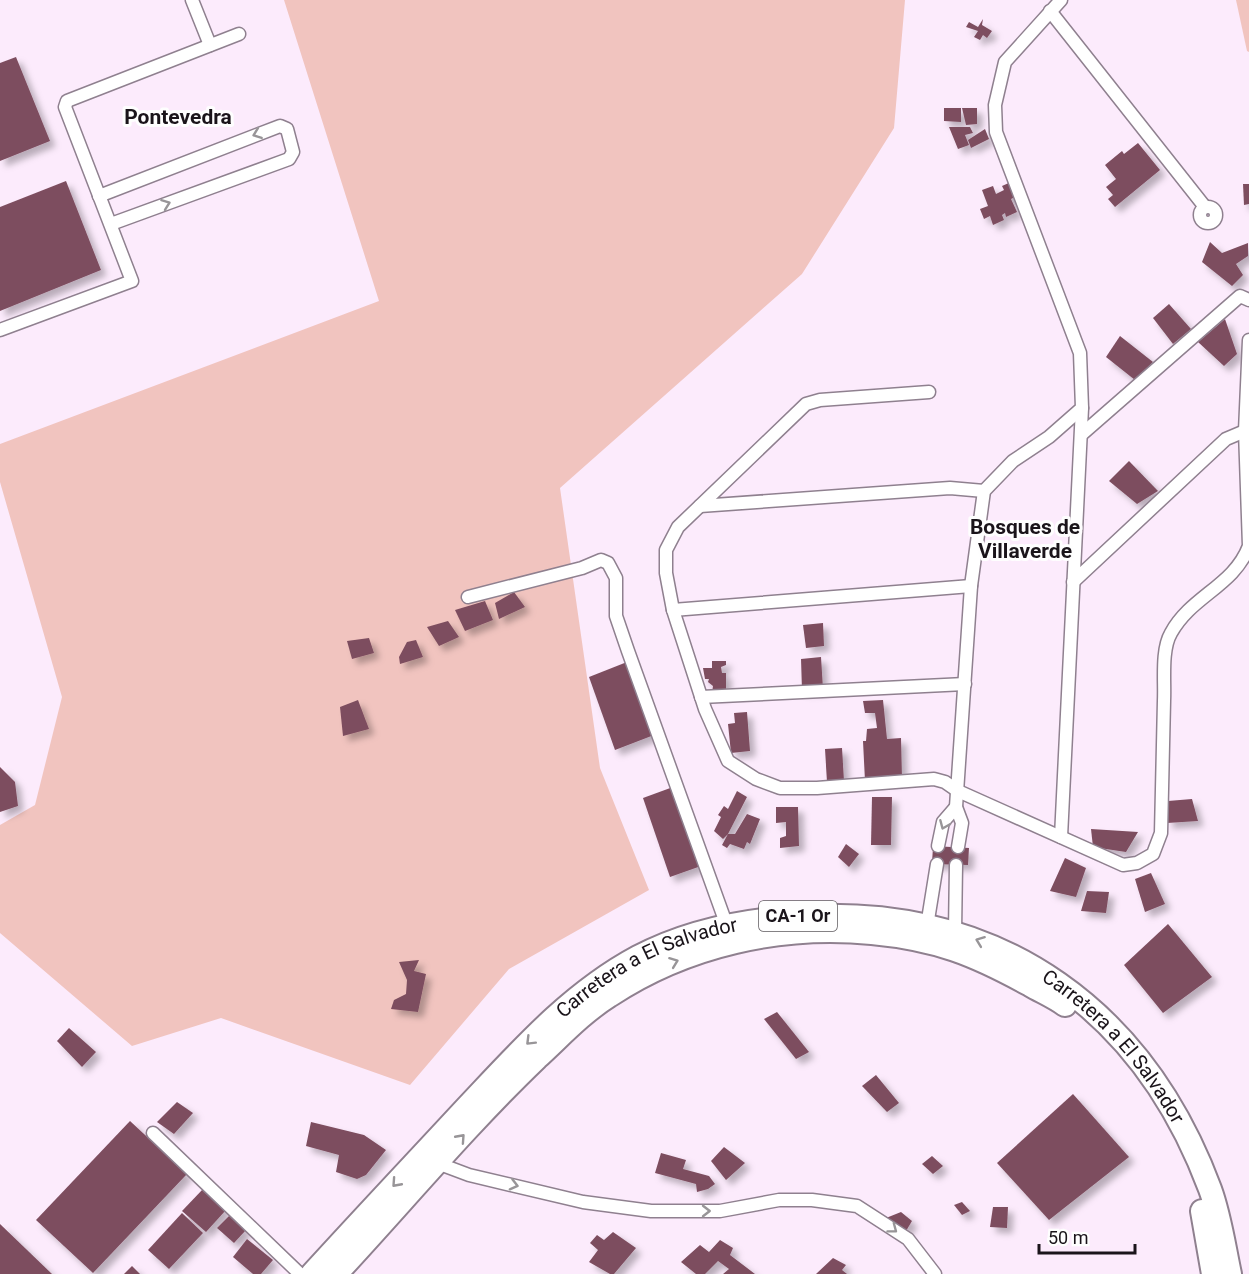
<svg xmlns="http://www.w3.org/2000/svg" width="1249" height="1274" font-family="Roboto,sans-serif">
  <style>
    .green { fill: #f1c4bf }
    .building { fill: #7d4d5f; filter: url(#shadow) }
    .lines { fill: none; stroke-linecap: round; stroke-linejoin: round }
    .street-casing { stroke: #8f808f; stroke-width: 15 }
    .highway-casing { stroke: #8f808f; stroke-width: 26 }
    .street { stroke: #fff; stroke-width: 12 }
    .highway { stroke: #fff; stroke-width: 22 }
    .oneway { stroke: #989598 }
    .labels { text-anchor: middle; stroke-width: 6; stroke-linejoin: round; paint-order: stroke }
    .shield { fill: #fefefe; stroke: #5e5a5e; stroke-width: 1.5 }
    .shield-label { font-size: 18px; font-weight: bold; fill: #1a141a }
    .street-label { font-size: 20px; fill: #1a141a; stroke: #fefefe }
    .neighbourhood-label { font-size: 21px; font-weight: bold; fill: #1a141a; stroke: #fefefe }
  </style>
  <defs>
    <filter id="shadow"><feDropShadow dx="5.5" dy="5.5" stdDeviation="3" flood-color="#0004"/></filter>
  </defs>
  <rect width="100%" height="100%" fill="#fcebfc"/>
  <g class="green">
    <polygon points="284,0 905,0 894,128 802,274 560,488 600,768 649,890 509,969 410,1085 221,1018 132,1046 0,933 0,825 35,805 62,697 0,482 0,444 379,301"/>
    <polygon points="1236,0 1249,0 1249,52 1247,51"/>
  </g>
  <g class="building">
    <polygon points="983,19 982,25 992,31 987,38 983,35 980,40 974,37 978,31 966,27 969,22 978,27"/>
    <polygon points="16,57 50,141 0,161 0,63"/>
    <polygon points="944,108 961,108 961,122 944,121"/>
    <polygon points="962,108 977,108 977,124 966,125"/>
    <polygon points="949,127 970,127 973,133 965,135 969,145 958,149"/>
    <polygon points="985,129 989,139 971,148 968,140"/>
    <polygon points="1138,143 1160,170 1115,207 1108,199 1113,195 1106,187 1116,179 1105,165 1122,151 1124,154"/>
    <polygon points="66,181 101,270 0,311 0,207"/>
    <polygon points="1011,182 1017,196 1011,199 1017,212 1006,217 1005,213 1002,215 1004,220 993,225 990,216 984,219 980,209 988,206 982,190 993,186 996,194 1004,190 1002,186"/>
    <polygon points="1243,184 1249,184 1249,204 1244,205"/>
    <polygon points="1210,242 1222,253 1248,243 1248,256 1236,264 1243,275 1232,286 1202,262"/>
    <polygon points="1169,304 1191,329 1173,344 1153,318"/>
    <polygon points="1225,319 1237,354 1224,366 1198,342"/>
    <polygon points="1120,336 1153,362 1135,380 1106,357"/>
    <polygon points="1129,461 1158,491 1137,504 1109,481"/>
    <polygon points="514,592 525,607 499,619 495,603"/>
    <polygon points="485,601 493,620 465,631 455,610"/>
    <polygon points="448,621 459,637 439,646 427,627"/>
    <polygon points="823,623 824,646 806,648 803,625"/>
    <polygon points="369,638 374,653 352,659 347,641"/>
    <polygon points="416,640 423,657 400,664 399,657 407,642"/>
    <polygon points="821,657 823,689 802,690 801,659"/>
    <polygon points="712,661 726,661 726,665 721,667 722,673 726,673 726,693 712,693 713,686 708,682 709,679 705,679 703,668 712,668"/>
    <polygon points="627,662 654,735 615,750 589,677"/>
    <polygon points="358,700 369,729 343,736 340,707"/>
    <polygon points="883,700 887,739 901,738 902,778 865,781 863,741 866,741 867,729 877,728 875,713 865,713 863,701"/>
    <polygon points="747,712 750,751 731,753 728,724 735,723 734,713"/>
    <polygon points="842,748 844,781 827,782 825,749"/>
    <polygon points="0,767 15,782 18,806 0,812"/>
    <polygon points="673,787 701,866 670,877 643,798"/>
    <polygon points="737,791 747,797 728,834 735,834 747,814 760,819 750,844 747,842 744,849 730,844 727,848 722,845 728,834 723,839 714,831 721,817 718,815 724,806 728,809"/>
    <polygon points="872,797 892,797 891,845 871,845"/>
    <polygon points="1192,799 1198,821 1167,823 1168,801"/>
    <polygon points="776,807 798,807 799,846 780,848 780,838 786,836 786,822 776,823"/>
    <polygon points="1091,829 1138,832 1126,852 1093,847"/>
    <polygon points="846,844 859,854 849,867 838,857"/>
    <polygon points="933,846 969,848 968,865 932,864"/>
    <polygon points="1065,858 1086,868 1076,897 1050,891"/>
    <polygon points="1151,873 1165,904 1145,912 1135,879"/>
    <polygon points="1087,891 1109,892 1106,913 1081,911"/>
    <polygon points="1168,924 1212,977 1163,1013 1124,965"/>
    <polygon points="419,960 414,971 426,974 418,1012 391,1009 394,1000 406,994 407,980 399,962"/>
    <polygon points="777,1012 809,1052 796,1059 764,1019"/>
    <polygon points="69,1028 96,1052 82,1067 57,1041"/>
    <polygon points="876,1075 899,1103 887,1112 862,1086"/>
    <polygon points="1073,1094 1129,1157 1049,1220 997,1163"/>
    <polygon points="177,1102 193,1113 174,1134 157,1122"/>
    <polygon points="130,1121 187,1174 93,1273 36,1220"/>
    <polygon points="311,1122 364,1135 386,1150 366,1175 357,1179 336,1172 339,1155 306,1146"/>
    <polygon points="724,1147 745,1163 726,1180 711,1161"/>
    <polygon points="661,1153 686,1160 683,1169 709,1176 715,1184 708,1189 697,1192 696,1184 655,1173"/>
    <polygon points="932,1156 943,1166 933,1174 922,1164"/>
    <polygon points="203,1189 226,1210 206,1232 182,1211"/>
    <polygon points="962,1202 970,1211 962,1215 954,1205"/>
    <polygon points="993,1207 1008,1207 1007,1228 990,1227"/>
    <polygon points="901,1212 912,1221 906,1231 886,1218"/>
    <polygon points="182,1213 203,1233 169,1269 148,1250"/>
    <polygon points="230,1215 246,1230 234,1243 217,1228"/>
    <polygon points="0,1224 52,1274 0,1274"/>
    <polygon points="613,1232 636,1248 614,1274 610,1274 589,1262 598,1250 590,1243 597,1235 604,1240"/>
    <polygon points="247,1239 273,1260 261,1274 253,1274 233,1257"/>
    <polygon points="720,1240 733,1248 730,1255 755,1274 723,1274 729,1269 718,1261 705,1274 696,1274 681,1262 700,1245 709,1252"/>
    <polygon points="833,1258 846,1265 842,1270 847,1274 816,1274"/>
    <polygon points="132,1266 140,1274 124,1274"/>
  </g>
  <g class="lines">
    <defs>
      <g id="street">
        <polyline points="192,0 210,45"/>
        <polyline points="1050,11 1205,207"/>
        <polyline points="99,196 280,126 287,129 293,152 289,159 111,224"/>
        <circle cx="1208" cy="215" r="8"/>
        <polyline points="0,330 132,281 65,107 67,101 239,34"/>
        <path d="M929 392 820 400 806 404 678 527 666 550V573L673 610 705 709 728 761 756 779 780 788H817L934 779 945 782 958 791 1123 865 1137 863 1153 854 1161 833C1162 789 1163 745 1164 701 1165 681 1161 650 1171 633 1191 596 1234 586 1249 546L1245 431 1249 340"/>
        <polyline points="1082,434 1240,296 1249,300"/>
        <polyline points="700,506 950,488 984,491"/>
        <polyline points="1073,582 1226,439 1245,431"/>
        <polyline points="468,597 582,568 601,560 608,563 616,578 616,616 628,651 727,926"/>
        <polyline points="673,610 971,586"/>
        <polyline points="701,697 965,684"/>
        <polyline points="1061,837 1082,408"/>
        <polyline points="938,846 943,822 956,807"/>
        <polyline points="958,847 962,823 956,807 971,586 984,491 1013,461 1049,437 1082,408 1080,353 996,132 995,105 1005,62 1061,0"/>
        <polyline points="927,926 937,864"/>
        <polyline points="955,932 956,865"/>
        <polyline points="153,1133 300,1274"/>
        <polyline points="437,1163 469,1175 583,1202 651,1211 720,1211 779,1200 812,1200 857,1206 908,1239 935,1274"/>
      </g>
      <g id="highway">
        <polyline points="1202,1211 1213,1274"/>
        <path id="s1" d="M312 1274C363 1218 414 1164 465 1109 518 1053 569 994 638 957 691 929 754 918 813 916 1004 909 1144 1012 1210 1189 1220 1216 1224 1246 1230 1274"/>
        <path d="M336 1274C403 1202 466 1126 537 1058 560 1037 582 1013 609 996 686 945 781 924 872 933 936 939 974 954 1030 985 1042 992 1054 997 1065 1005"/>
      </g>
    </defs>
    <use href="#street" class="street-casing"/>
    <use href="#highway" class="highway-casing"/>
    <use href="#street" class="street"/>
    <use href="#highway" class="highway"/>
  </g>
  <defs><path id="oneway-chevron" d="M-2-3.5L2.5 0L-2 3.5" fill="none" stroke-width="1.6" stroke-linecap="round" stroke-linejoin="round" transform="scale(1.5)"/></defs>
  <g class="oneway">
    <use href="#oneway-chevron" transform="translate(257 134) rotate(159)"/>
    <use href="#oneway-chevron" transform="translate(166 204) rotate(-20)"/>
    <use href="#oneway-chevron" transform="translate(944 825) rotate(113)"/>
    <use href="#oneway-chevron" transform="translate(980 941) rotate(-159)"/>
    <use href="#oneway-chevron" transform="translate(674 962) rotate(-21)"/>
    <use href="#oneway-chevron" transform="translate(530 1041) rotate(135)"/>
    <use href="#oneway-chevron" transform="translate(461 1138) rotate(-48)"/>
    <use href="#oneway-chevron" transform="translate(396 1183) rotate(132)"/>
    <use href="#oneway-chevron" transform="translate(514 1185) rotate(14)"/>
    <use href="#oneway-chevron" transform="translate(706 1211)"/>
    <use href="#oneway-chevron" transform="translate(893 1229) rotate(37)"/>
  </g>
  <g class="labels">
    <rect class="shield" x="759" y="901" width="78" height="30" rx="4.5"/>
    <g class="shield-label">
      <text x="798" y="922">CA-1 Or</text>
    </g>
    <g class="street-label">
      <text dy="7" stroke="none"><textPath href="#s1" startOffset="460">Carretera a El Salvador</textPath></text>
      <text dy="7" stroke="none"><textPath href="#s1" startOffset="981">Carretera a El Salvador</textPath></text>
    </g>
    <g class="neighbourhood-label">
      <text x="178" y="124">Pontevedra</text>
      <text x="1025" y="534">Bosques de<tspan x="1025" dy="24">Villaverde</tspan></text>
    </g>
  </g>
  <path d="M1039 1244v9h96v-9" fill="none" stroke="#1a141a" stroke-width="3"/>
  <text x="1048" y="1244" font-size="18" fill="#1a141a" stroke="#fefefe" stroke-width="4.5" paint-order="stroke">50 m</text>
</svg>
